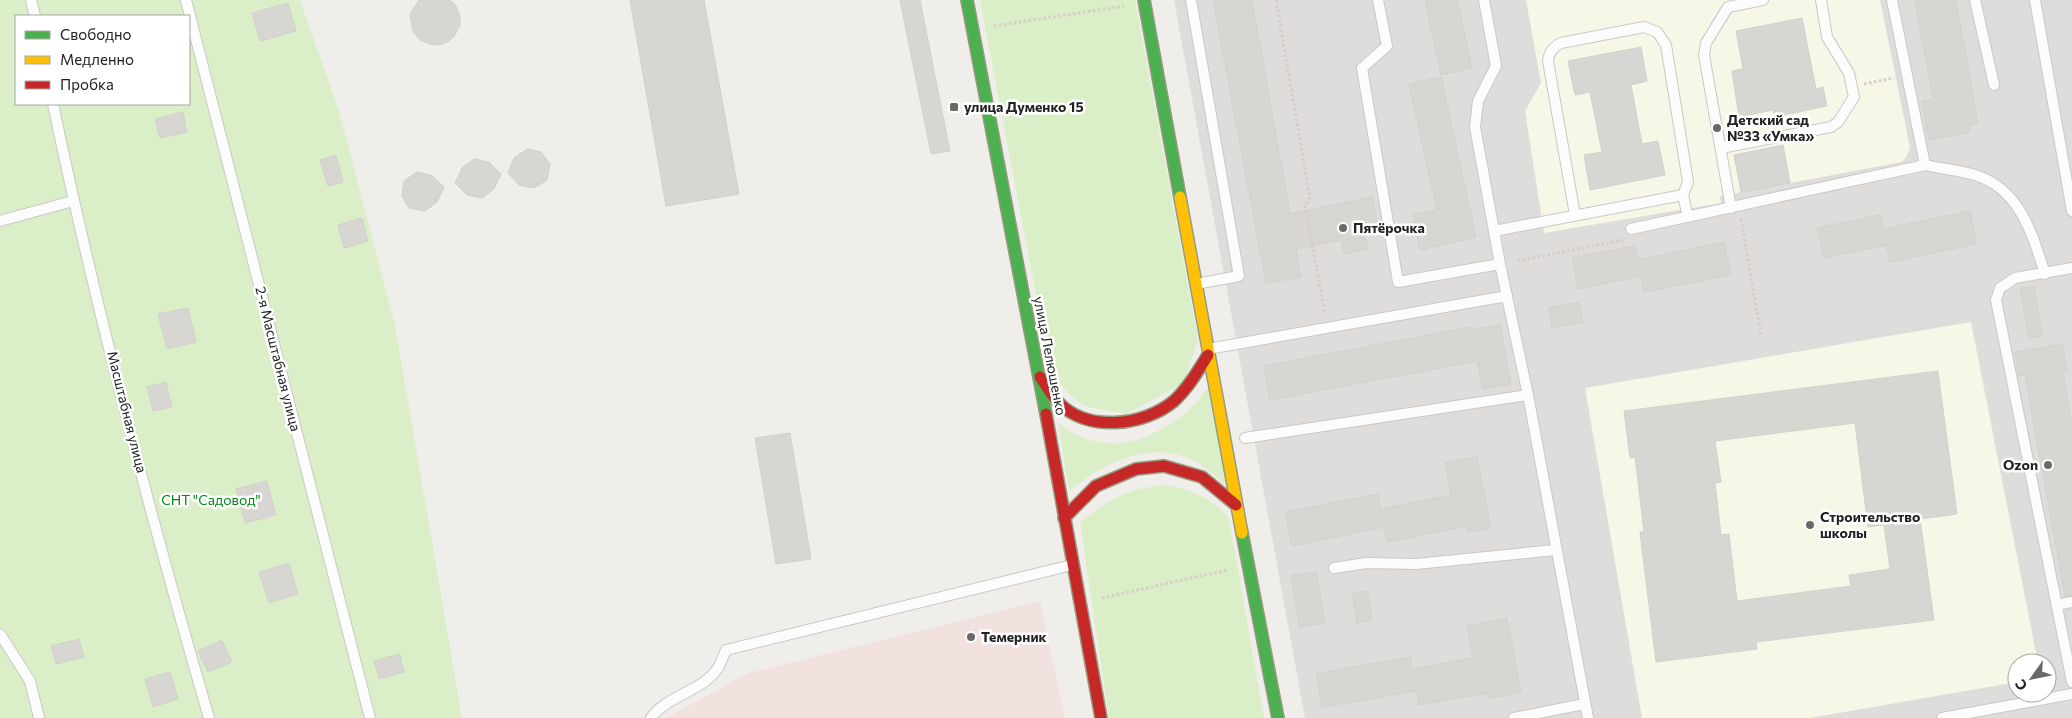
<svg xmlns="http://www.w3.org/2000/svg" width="2072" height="718" font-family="Commissioner,sans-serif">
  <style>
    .residential { fill: #dfdddb; fill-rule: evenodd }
    .commercial { fill: #f2e2df }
    .education { fill: #f7f7e7 }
    .grass { fill: #daefc7; fill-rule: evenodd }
    .building { fill: #d8d6d3; stroke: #d3d0cb; fill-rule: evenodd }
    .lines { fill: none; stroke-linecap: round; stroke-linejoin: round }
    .lane-casing { stroke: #c9c8c6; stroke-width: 12 }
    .fast-casing { stroke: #979b80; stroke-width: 14 }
    .slow-casing { stroke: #979b80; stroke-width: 14 }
    .jam-casing { stroke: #979b80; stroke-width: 14 }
    .path { stroke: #d9cbc8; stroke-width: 3; stroke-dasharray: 2.5 2.5; stroke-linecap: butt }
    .lane { stroke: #fdfcfc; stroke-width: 10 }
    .fast { stroke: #4caf50; stroke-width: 11 }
    .slow { stroke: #ffc107; stroke-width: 11 }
    .jam { stroke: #c62828; stroke-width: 11 }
    .poi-dot { fill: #6a6968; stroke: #fff; stroke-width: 2 }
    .labels { text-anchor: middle; stroke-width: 5; stroke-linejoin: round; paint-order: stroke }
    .poi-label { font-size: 14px; font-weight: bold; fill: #222; stroke: #fff; text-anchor: start }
    .street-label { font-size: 14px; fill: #222; stroke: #fff }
    .park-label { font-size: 14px; fill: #038717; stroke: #fff }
  </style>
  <rect width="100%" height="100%" fill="#f0eeea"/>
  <path class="residential" d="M1174 0H2072V718H1305ZM2017 663H2047V693H2017Z"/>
  <polygon class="commercial" points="1040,601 1065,718 666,718 748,673"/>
  <g class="education">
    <polygon points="1526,0 1880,0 1910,147 1907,156 1902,162 1790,183 1783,145 1734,155 1741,192 1720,196 1721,203 1544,233 1525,111 1541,83"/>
    <polygon points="1971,322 2038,663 2017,663 2017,682 1810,718 1642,718 1585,388"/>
  </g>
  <g class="grass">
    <path d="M0 0H300L339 111 395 325 462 718H0ZM16 16H189V104H16Z"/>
    <polygon points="980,0 1135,0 1198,340 1183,384 1126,414 1084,406 1068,393 1057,380 1048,358"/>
    <path d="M1211 384 1227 486C1215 476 1204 465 1190 459 1148 440 1101 465 1069 491L1058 423C1093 449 1126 450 1163 428 1172 423 1184 416 1191 408 1199 401 1204 392 1211 384Z"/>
    <path d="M1166 485C1191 490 1213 498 1229 519L1264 718H1109L1080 523C1109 499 1128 488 1166 485Z"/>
  </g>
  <g class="building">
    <polygon points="419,0 450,0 456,6 460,16 460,25 455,35 449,41 439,45 430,44 420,40 413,32 410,14"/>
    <polygon points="630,0 704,0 739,194 666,206"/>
    <polygon points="900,0 920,0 950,151 931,154"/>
    <polygon points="1213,0 1252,0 1290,214 1372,197 1379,232 1365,235 1368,249 1344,254 1341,240 1296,249 1301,277 1266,283"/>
    <polygon points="1425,0 1457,0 1472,68 1441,75"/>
    <polygon points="1915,0 1956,0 1978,124 1968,125 1970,132 1929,140 1922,101 1933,99"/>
    <polygon points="288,3 296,31 260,41 252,13"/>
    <polygon points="1802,18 1816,89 1823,87 1827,106 1775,117 1773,110 1739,117 1732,71 1743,69 1736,31"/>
    <polygon points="1641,47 1647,81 1631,85 1642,144 1658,141 1665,175 1590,190 1584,155 1602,152 1590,92 1575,95 1568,61"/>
    <polygon points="1441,77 1476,237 1420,250 1413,215 1437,210 1409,84"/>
    <polygon points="183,112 187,132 160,138 155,119"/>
    <polygon points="1783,145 1790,183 1741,192 1734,155"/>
    <polygon points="527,149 541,152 550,164 547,180 534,188 519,185 508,173 514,158"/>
    <polygon points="336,155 343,182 328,186 320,160"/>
    <polygon points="474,159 489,162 501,174 494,189 482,198 467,195 455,183 462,168"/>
    <polygon points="417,172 431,175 444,187 437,202 425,211 409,208 402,196 404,181"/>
    <polygon points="1970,211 1976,244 1890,262 1886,245 1824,258 1817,228 1880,215 1883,229"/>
    <polygon points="362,218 368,241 344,248 338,225"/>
    <polygon points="1724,242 1731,275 1644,292 1641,276 1578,289 1572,258 1634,246 1638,260"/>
    <polygon points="2034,286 2042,336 2029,338 2020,288"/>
    <polygon points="1579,303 1583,322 1552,328 1549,307"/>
    <polygon points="188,308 196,342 167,349 158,314"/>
    <polygon points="1500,325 1511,384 1483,389 1477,361 1270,400 1264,366 1471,327 1472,330"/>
    <polygon points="2062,344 2067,371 2063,372 2072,424 2072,595 2065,596 2025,375 2019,376 2015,352"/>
    <path d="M1938 371 1957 514 1920 519 1934 620 1756 642 1757 649 1656 662 1640 532H1644L1635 457 1630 458 1624 411ZM1855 423 1868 527 1884 525 1890 569 1849 575 1851 586 1737 601 1729 534 1721 535 1715 483 1721 482 1715 441Z"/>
    <polygon points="166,382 172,407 153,411 147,387"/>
    <polygon points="790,433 811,559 776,564 755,438"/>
    <polygon points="1477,457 1491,528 1468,532 1466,526 1388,542 1384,527 1292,546 1285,512 1378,494 1381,509 1451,495 1445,463"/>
    <polygon points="267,481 276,515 245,523 236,489"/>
    <polygon points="289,563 298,594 269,603 259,572"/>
    <polygon points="1316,572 1325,623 1300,627 1291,576"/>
    <polygon points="1367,591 1372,620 1357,623 1352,593"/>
    <polygon points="1507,618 1521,692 1488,699 1487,693 1419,705 1416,691 1322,707 1316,674 1410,657 1412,669 1473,658 1467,626"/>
    <polygon points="79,639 84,657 56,664 51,646"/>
    <polygon points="222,640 232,662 208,672 198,651"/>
    <polygon points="400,654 404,672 379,679 374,661"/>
    <polygon points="170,672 178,699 153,707 145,679"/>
  </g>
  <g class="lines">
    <defs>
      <g id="lane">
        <polyline points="31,0 35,16"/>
        <polyline points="186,0 370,718"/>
        <polyline points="1191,0 1239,276 1196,284"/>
        <polyline points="1378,0 1387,46 1362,68 1398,282 1500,264"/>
        <polyline points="1484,0 1496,66 1478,101 1475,127 1500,264 1528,395 1588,718"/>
        <path d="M1892 0 1925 165C1942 169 1959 170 1975 175 2020 189 2032 233 2045 274"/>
        <polyline points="1975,0 1994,85"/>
        <polyline points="2035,0 2072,211"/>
        <path d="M53 104C96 310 150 515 209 718"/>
        <polyline points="1721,148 1831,127 1838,122 1854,97 1849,73 1827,37 1821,0"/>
        <polyline points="1731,208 1704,55 1706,43 1728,7 1763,0"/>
        <path d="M1575 215 1548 61C1549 52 1553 47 1561 43L1644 27 1657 32 1666 45 1688 182 1683 195"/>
        <polyline points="0,221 73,201"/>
        <polyline points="1631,229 1925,165"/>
        <polyline points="1494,231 1683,195 1688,217"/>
        <polyline points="2072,268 2015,278 2000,288 1996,300 2072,682"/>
        <polyline points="1208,349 1507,296"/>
        <polyline points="1245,438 1528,395"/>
        <polyline points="1334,568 1366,563 1416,564 1555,550"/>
        <polyline points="2057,605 2072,602"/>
        <polyline points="0,634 30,681 39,718"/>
        <path d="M651 718C667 695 702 692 718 668 721 663 723 656 726 650L1072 565"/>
        <polyline points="1514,718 1584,704"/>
        <polyline points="1942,718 2072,694"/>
      </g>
      <g id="fast">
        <polyline points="967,0 1046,414"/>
        <polyline points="1144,0 1180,197"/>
        <polyline points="1242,533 1278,718"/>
      </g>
      <polyline id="slow" points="1180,197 1242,533"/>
      <g id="jam">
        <path d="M1040 377C1046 385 1051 395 1058 402 1087 433 1144 426 1174 401 1188 388 1198 371 1208 355"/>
        <polyline points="1046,414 1101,718"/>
        <polyline points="1064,518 1096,486 1136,469 1164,466 1202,477 1236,505"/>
      </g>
    </defs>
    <use href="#lane" class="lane-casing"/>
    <use href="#fast" class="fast-casing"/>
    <use href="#slow" class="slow-casing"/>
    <use href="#jam" class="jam-casing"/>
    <g class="path">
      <polyline points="1276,0 1310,198 1305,206 1325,314"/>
      <polyline points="994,26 1124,6"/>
      <polyline points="1864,84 1894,78"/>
      <polyline points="1741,219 1761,334"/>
      <polyline points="1518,261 1623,240"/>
      <polyline points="1102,598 1227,570"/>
    </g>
    <use href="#lane" class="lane"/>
    <use href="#fast" class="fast"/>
    <use href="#slow" class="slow"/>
    <use href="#jam" class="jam"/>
  </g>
  <g class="poi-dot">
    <rect x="949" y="102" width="10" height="10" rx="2.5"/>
    <circle cx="1717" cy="128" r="5"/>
    <circle cx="1343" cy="228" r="5"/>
    <circle cx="2048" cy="465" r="5"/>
    <circle cx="1810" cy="525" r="5"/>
    <circle cx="971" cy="637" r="5"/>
  </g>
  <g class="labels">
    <g class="poi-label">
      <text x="964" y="112">улица Думенко 15</text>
      <text x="1727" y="125">Детский сад<tspan x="1727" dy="16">№33 «Умка»</tspan></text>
      <text x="1353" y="233">Пятёрочка</text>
      <text x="2038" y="470" text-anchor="end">Ozon</text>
      <text x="1820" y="522">Строительство<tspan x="1820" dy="16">школы</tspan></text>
      <text x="981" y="642">Темерник</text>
    </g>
    <g class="street-label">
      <text transform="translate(1050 356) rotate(79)" y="5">улица Лелюшенко</text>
      <text transform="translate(278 359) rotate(76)" y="5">2-я Масштабная улица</text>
      <text transform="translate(127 412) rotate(76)" y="5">Масштабная улица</text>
    </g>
    <g class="park-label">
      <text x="211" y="505">СНТ "Садовод"</text>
    </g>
  </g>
  <rect x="15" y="15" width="175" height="90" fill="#ffffff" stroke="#a7a7a7"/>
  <rect x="25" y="31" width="25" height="8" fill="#4caf50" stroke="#a7a7a7"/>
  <text x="60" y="40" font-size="15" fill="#222222">Свободно</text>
  <rect x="25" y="56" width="25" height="8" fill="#ffc107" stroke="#a7a7a7"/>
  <text x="60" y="65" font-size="15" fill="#222222">Медленно</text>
  <rect x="25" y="81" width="25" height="8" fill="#c62828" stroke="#a7a7a7"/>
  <text x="60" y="90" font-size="15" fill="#222222">Пробка</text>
  <g transform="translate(2032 678) rotate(237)"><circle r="24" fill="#ffffff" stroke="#a7a7a7"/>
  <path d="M0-4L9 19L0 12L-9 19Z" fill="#6a6968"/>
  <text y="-8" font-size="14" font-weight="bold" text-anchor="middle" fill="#222222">С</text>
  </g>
</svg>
